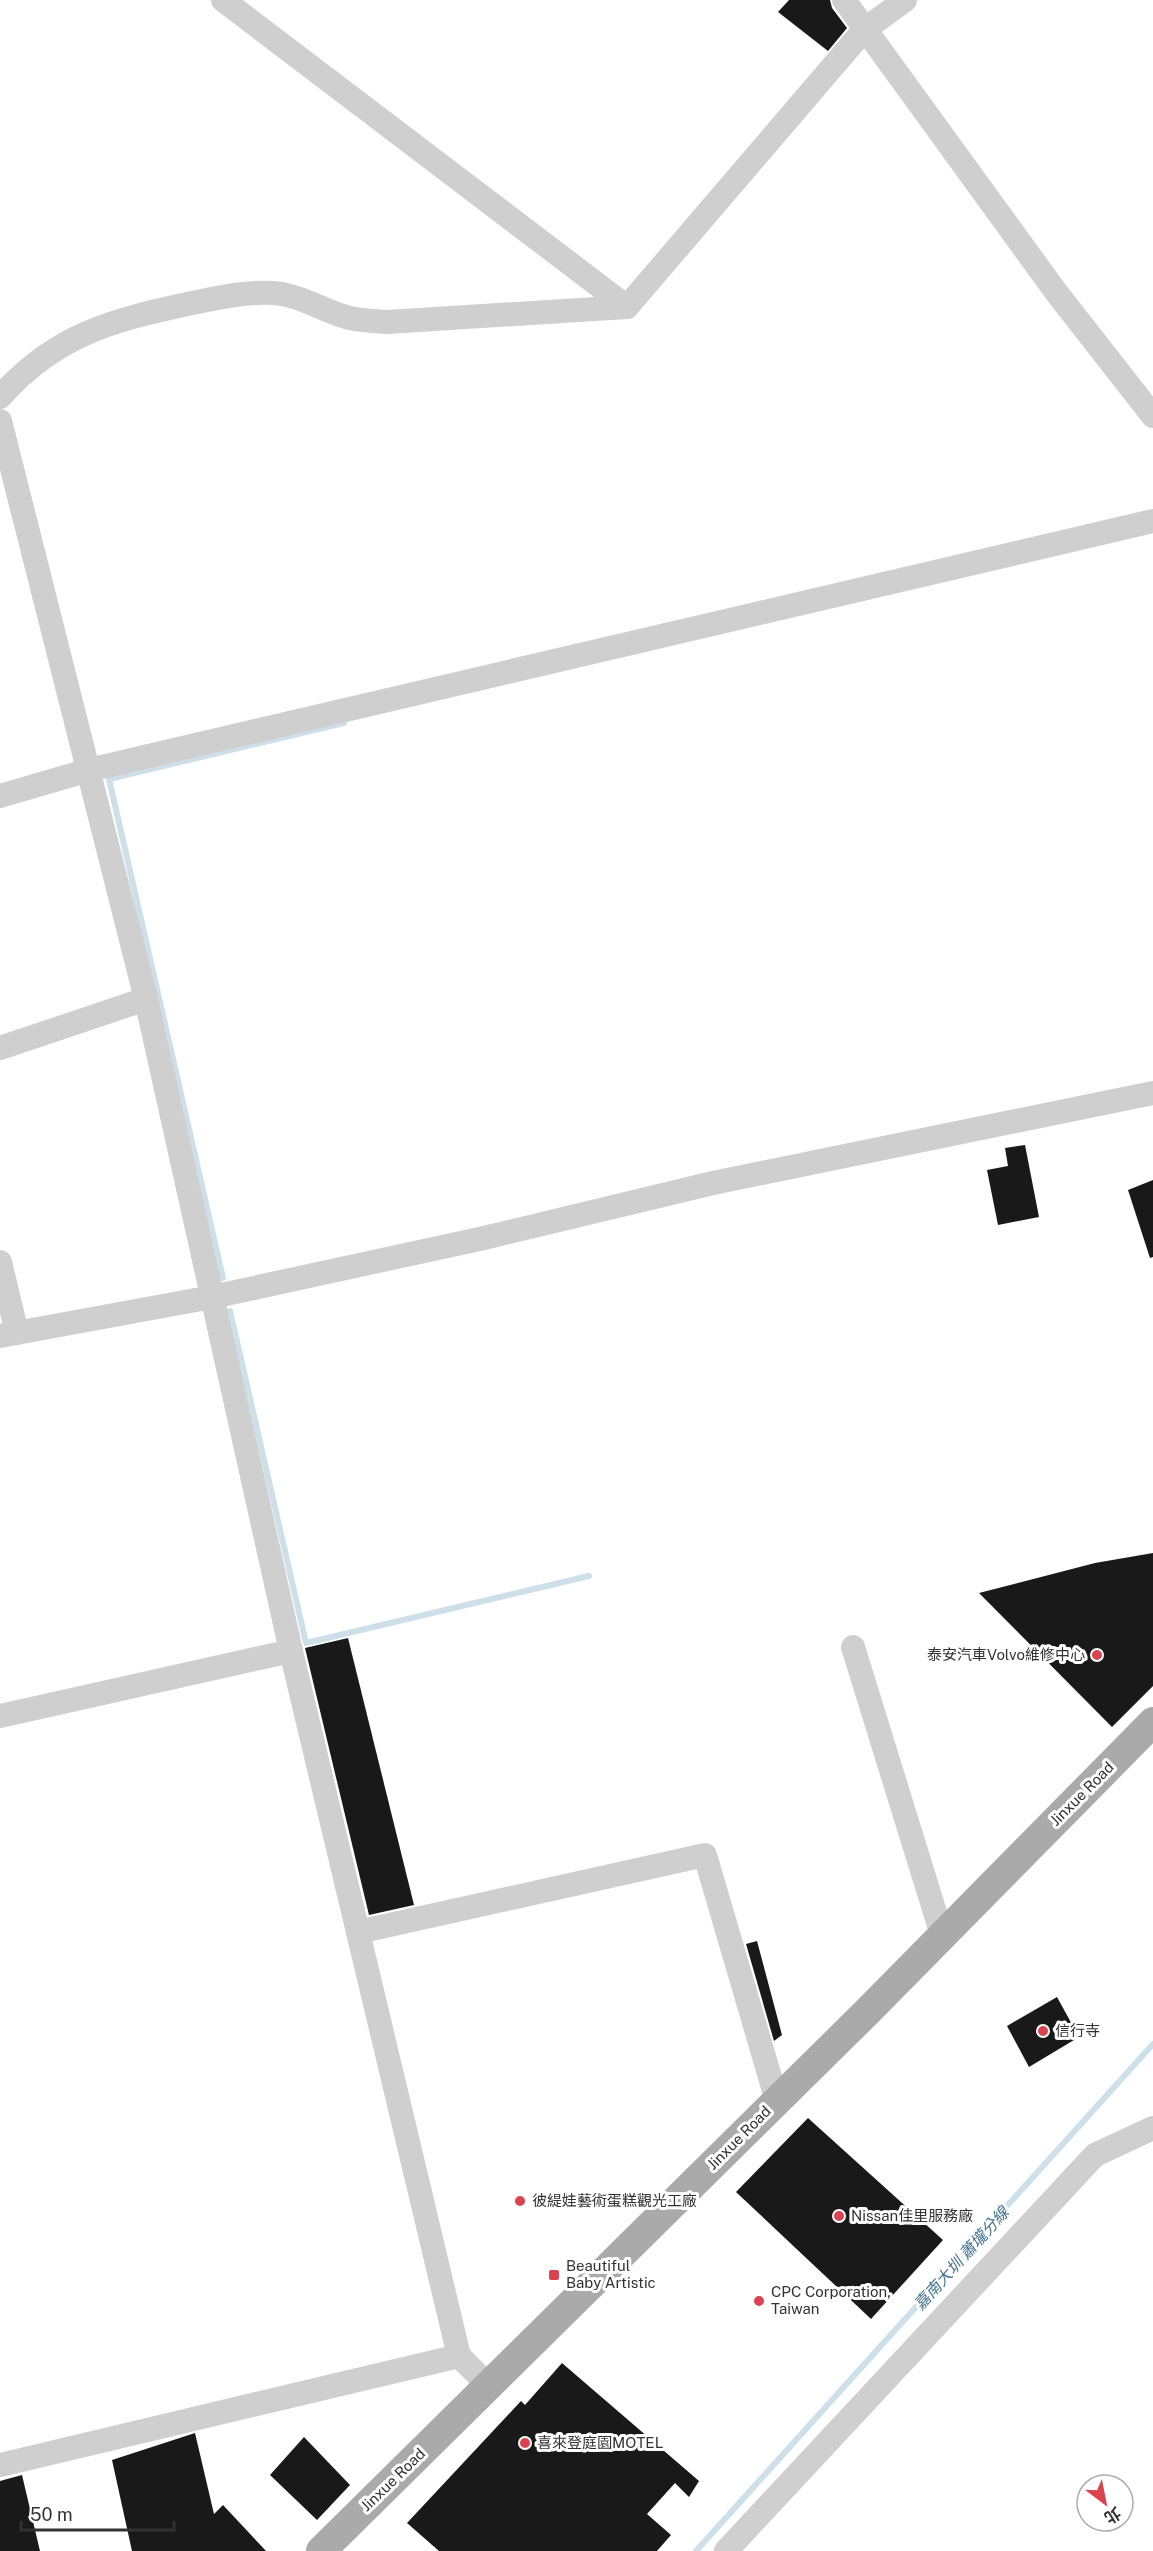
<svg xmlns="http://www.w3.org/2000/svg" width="1153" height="2551" font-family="'Public Sans','Noto Sans TC',sans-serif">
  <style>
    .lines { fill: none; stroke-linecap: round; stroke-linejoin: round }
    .stream { stroke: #cddfe9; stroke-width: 6 }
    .building { fill: #191919 }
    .minor { stroke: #cfcfcf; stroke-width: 24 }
    .major { stroke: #aaa; stroke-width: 30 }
    .poi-dot { fill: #da4350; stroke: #fff; stroke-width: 2 }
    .labels { text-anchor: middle; stroke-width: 6; stroke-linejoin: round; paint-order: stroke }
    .poi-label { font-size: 15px; fill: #323232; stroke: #fff; text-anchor: start }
    .street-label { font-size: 15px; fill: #323232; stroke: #fff }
    .water-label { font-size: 16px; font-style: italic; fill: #447490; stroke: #fff }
  </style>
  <rect width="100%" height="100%" fill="#fff"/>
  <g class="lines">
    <g class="stream">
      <polyline points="223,1278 109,779 344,723"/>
      <polyline points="230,1311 306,1643 589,1576"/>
      <polyline points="696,2551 1153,2044"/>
    </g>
  </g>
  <g class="building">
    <polygon points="789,0 830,0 832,8 847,28 828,51 778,12"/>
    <polygon points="1025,1145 1039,1217 998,1225 987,1170 1008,1166 1005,1148"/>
    <polygon points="1153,1180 1153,1257 1150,1258 1128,1190"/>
    <polygon points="1153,1553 1153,1686 1112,1727 979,1593 1095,1563"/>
    <polygon points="348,1638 414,1905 369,1915 305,1648"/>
    <polygon points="757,1941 782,2035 774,2041 746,1944"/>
    <polygon points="1057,1997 1079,2037 1029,2067 1007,2026"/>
    <polygon points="808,2118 943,2240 871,2319 736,2192"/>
    <polygon points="562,2363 699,2481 689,2497 675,2483 647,2514 671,2535 657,2551 439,2551 407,2523 521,2401 525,2405"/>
    <polygon points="195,2433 214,2514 223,2505 266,2551 132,2551 112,2460"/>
    <polygon points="304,2437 350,2485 317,2520 270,2475"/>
    <polygon points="22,2475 40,2551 0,2551 0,2481"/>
  </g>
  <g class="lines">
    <g class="minor">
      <polyline points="223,0 627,307"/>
      <polyline points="844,0 1056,292 1153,416"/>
      <path d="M0 397C56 334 113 320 192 303 222 297 252 290 282 294 307 298 330 315 355 319 365 321 377 321 387 322L627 307 864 30 905 0"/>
      <polyline points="0,421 146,999 291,1651 459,2356"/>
      <polyline points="0,796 89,770 1153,521"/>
      <polyline points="0,1048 146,999"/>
      <polyline points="0,1262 17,1333"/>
      <polyline points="0,1336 212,1297 484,1238 713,1183 1153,1093"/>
      <polyline points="853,1647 942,1935"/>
      <polyline points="0,1716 291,1651"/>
      <polyline points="358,1932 705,1855 777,2101"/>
      <polyline points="0,2465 459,2356 489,2386"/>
      <polyline points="726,2551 1095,2155 1153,2128"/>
    </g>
    <polyline class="major" points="321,2551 868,2011 1153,1722"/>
  </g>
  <g class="poi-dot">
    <circle cx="1097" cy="1655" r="6"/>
    <circle cx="1043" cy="2031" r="6"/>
    <circle cx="520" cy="2201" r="6"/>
    <circle cx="839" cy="2216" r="6"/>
    <rect x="548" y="2269" width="12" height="12" rx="3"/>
    <circle cx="759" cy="2301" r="6"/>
    <circle cx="525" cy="2443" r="6"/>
  </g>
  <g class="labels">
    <g class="poi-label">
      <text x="1085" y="1660" text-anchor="end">泰安汽車Volvo維修中心</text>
      <text x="1055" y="2036">信行寺</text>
      <text x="532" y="2206">彼緹娃藝術蛋糕觀光工廠</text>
      <text x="851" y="2221">Nissan佳里服務廠</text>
      <text x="566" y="2271">Beautiful<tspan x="566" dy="17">Baby Artistic</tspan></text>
      <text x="771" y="2297">CPC Corporation,<tspan x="771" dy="17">Taiwan</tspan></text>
      <text x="537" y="2448">喜來登庭園MOTEL</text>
    </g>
    <g class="street-label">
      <text transform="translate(1082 1794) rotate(-45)" y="5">Jinxue Road</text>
      <text transform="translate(739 2138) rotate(-45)" y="5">Jinxue Road</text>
      <text transform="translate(393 2480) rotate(-44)" y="5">Jinxue Road</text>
    </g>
    <g class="water-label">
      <text transform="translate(961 2258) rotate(-48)" y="6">嘉南大圳 蕭壠分線</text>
    </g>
  </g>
  <g transform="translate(1105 2503) rotate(148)"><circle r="28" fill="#ffffff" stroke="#adadad" stroke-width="1.5"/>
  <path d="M0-4.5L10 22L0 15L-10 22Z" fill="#da4350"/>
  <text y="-9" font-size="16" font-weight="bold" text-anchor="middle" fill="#323232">北</text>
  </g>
  <path d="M21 2521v9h153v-9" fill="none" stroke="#323232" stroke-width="3"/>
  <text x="30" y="2521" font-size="18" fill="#323232" stroke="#ffffff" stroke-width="4.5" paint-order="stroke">50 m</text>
</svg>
